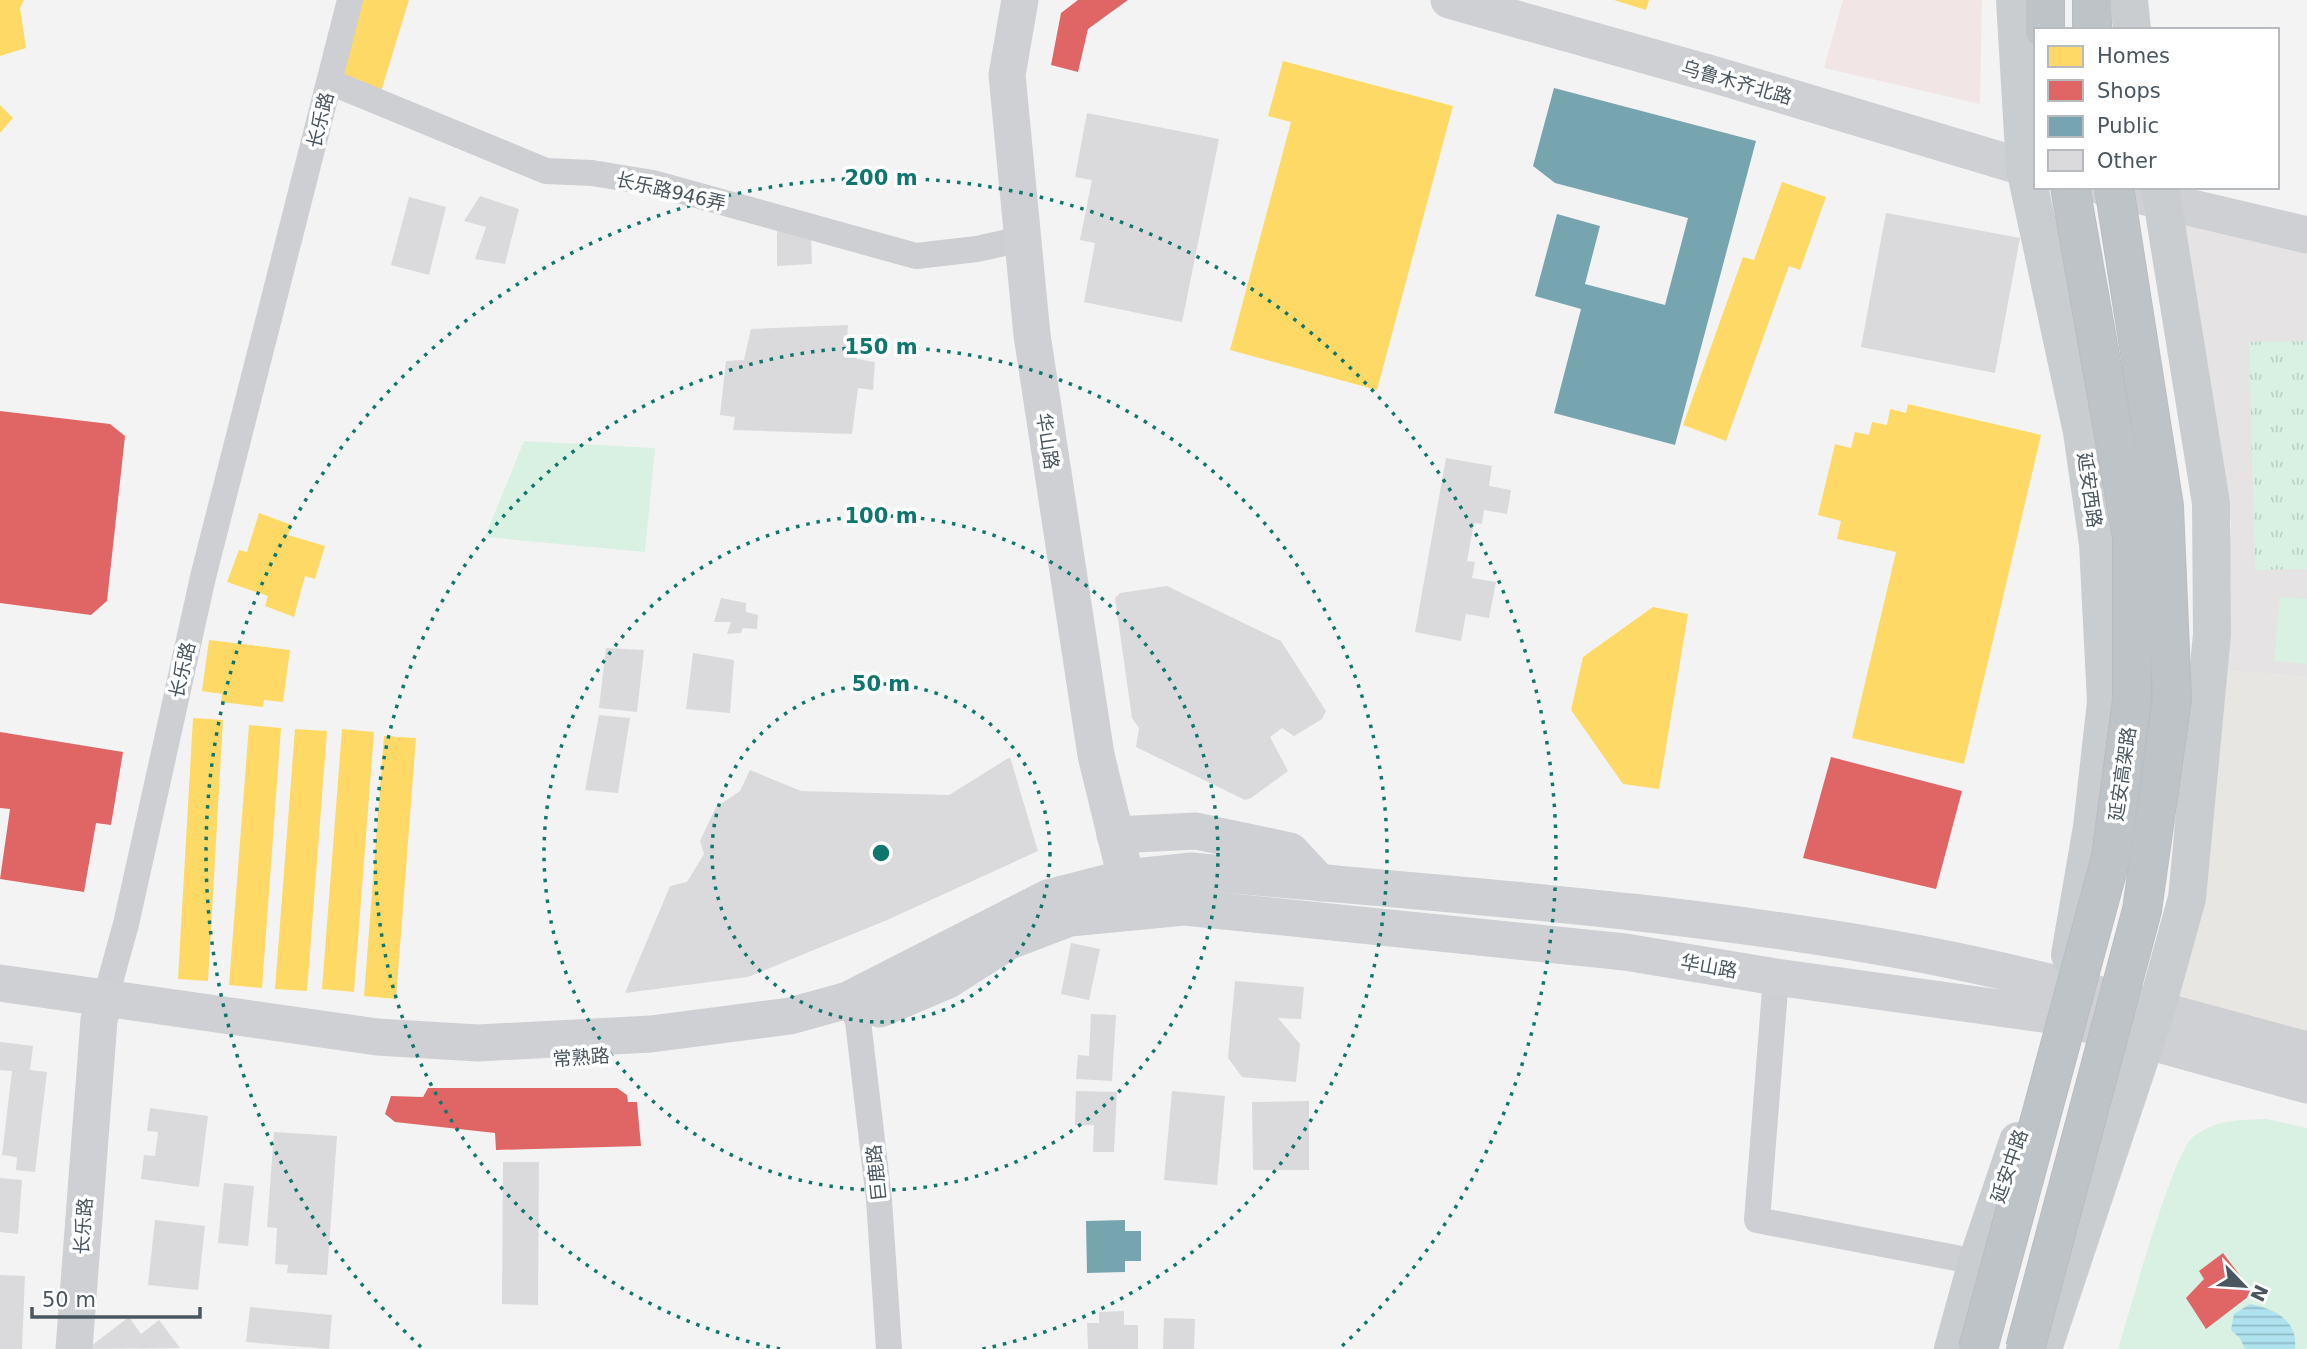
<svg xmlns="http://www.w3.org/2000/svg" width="2307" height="1349" font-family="'DejaVu Sans','Noto Sans SC',sans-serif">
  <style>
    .commercial { fill: #e8e6e2 }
    .education { fill: #e5e3e4 }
    .medical { fill: #f1e6e5 }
    .grass { fill: url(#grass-tufts) }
    .park { fill: #d9f1e2 }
    .water { fill: url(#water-rules) }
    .homes { fill: #ffd966 }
    .shops { fill: #e06666 }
    .public { fill: #76a5af }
    .building { fill: #dadadc }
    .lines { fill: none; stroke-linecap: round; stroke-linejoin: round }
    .highway-casing { stroke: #b9bdc2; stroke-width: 40 }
    .street { stroke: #cdcfd2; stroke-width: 26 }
    .secondary { stroke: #ced0d3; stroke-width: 37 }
    .primary { stroke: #cacdd0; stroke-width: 38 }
    .highway { stroke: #bec3c8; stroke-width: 38 }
    .highway-bridge-casing { stroke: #b9bdc2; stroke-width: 40; stroke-linecap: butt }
    .highway-bridge { stroke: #bec3c8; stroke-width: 38 }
    .ring { fill: none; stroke: #0f766e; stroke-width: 3.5; stroke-dasharray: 3.5 7 }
    .labels { text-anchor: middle; stroke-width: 7; stroke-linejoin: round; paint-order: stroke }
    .street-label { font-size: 19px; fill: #4a5660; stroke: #fff }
    .centre { fill: #0f766e; stroke: #fff; stroke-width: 3.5 }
    .ring-label { font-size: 21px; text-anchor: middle; font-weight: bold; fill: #0f766e; stroke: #fff; stroke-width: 7; stroke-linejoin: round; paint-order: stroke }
  </style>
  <defs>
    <pattern id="grass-tufts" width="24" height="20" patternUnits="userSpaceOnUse" patternTransform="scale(1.75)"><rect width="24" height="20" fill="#d9f1e2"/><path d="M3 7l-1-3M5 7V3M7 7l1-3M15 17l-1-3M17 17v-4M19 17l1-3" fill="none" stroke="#bcd1c4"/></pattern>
    <pattern id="water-rules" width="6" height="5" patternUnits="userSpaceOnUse" patternTransform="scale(1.75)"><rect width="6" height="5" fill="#aee2ef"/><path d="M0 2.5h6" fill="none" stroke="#90bac5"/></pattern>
  </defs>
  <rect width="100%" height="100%" fill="#f4f3f3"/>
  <polygon class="commercial" points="2220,670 2307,677 2307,1039 2169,1002"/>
  <polygon class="education" points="2182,218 2307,246 2307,677 2220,670 2231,523"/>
  <polygon class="medical" points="1843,0 1982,0 1980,104 1824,68"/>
  <polygon class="grass" points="2307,341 2307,569 2255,570 2249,342"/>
  <g class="park">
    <polygon points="524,441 655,448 645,552 485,537"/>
    <polygon points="2280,597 2307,599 2307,664 2274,661"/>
    <path d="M2267 1119 2307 1128V1349H2118C2129 1315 2173 1150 2194 1136 2218 1119 2239 1120 2267 1119Z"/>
  </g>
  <path class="water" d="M2250 1304C2275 1309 2298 1320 2295 1349H2245L2240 1338 2231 1330 2234 1314Z"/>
  <g class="homes">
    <polygon points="0,0 24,0 20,8 26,48 0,56"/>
    <polygon points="357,0 409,0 380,95 337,79"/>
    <polygon points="1614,0 1649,0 1646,10"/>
    <polygon points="1283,61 1453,106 1377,390 1230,350 1291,122 1268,116"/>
    <polygon points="0,105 13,118 0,133"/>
    <polygon points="1782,182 1826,197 1800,270 1789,266 1726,441 1683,425 1743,257 1754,260"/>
    <polygon points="1908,404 2041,435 1964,764 1852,738 1896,552 1837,539 1841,521 1818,515 1835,444 1851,448 1855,432 1869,435 1872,422 1887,425 1890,409 1906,413"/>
    <polygon points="259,513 292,525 288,535 325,546 315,579 305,576 294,617 265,606 268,596 227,582 239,550 247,552"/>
    <polygon points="1653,607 1688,614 1659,789 1623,784 1571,710 1583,657"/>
    <polygon points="209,640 290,650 283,702 264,700 263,707 221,702 222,694 202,691"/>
    <polygon points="193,718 223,720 208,981 178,979"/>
    <polygon points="249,725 281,728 262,988 229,985"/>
    <polygon points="295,729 327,731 307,991 275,989"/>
    <polygon points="342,729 374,732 354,992 322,989"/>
    <polygon points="384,736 416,738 396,999 364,996"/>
  </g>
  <g class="shops">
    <polygon points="1078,0 1128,0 1088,29 1078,72 1051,65 1061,13"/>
    <polygon points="0,411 110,424 125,436 107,601 91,615 0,603"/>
    <polygon points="0,732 123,752 111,825 96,823 84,892 0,879 10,809 0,808"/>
    <polygon points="1831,757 1962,791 1936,889 1803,858"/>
    <polygon points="428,1088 617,1088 627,1095 628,1102 637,1102 641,1146 496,1150 495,1133 395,1122 385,1114 391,1096 423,1097"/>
    <polygon points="2223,1253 2253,1293 2206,1329 2186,1298 2204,1279 2199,1271"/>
  </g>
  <g class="public">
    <polygon points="1554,88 1756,141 1675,445 1554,413 1581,309 1535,296 1557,214 1600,226 1585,284 1665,305 1688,218 1555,183 1533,166"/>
    <polygon points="1125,1220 1125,1231 1141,1231 1141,1261 1125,1261 1125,1272 1087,1273 1086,1221"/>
  </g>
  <g class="building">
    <polygon points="1087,113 1219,139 1182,322 1084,302 1095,243 1080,240 1092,180 1075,177"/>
    <polygon points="480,196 519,209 505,264 475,259 486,227 464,221"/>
    <polygon points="409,197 446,207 429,275 391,265"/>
    <polygon points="1886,213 2020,238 1995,373 1861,347"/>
    <polygon points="777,231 811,236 812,264 777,266"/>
    <polygon points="848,325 846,349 857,350 857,359 875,362 873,390 858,388 852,434 733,430 735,417 720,415 726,361 744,360 751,329"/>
    <polygon points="1446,458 1492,466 1489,486 1511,490 1507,514 1484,510 1482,524 1474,523 1467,561 1475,562 1472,578 1496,582 1489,618 1466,614 1461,641 1415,632"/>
    <polygon points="1167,586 1281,641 1326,711 1322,719 1294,736 1282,728 1270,737 1288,771 1251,798 1245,800 1136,747 1139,728 1132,718 1115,598 1120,593"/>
    <polygon points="721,598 746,603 746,612 758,615 757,629 743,628 741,633 727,634 731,622 714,622"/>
    <polygon points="606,648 644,650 637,712 599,708"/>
    <polygon points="693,653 734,660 730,713 686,709"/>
    <polygon points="599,715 630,718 618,793 585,790"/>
    <polygon points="1010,757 1038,851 887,920 748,977 625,993 670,886 687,882 704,854 700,841 716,807 740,791 750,770 801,791 949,795"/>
    <polygon points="1071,943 1100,949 1089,1000 1061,994"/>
    <polygon points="1235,981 1304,987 1301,1019 1278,1018 1300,1044 1296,1082 1242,1077 1228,1058"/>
    <polygon points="1091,1014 1116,1015 1112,1081 1076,1079 1078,1055 1089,1056"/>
    <polygon points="0,1042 33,1046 30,1070 47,1072 35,1172 16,1170 17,1157 2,1155 12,1071 0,1070"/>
    <polygon points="1076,1091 1117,1092 1114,1152 1093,1152 1094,1125 1075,1125"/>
    <polygon points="1172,1091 1225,1096 1217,1185 1164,1180"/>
    <polygon points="1309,1101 1309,1170 1253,1170 1252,1102"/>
    <polygon points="150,1108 208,1116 199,1187 141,1179 144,1155 155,1156 158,1132 147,1131"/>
    <polygon points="274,1132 337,1136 327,1275 287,1273 288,1265 275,1264 277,1228 267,1227"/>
    <polygon points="503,1162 539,1162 538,1305 502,1304"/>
    <polygon points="0,1178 22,1180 18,1234 0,1232"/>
    <polygon points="224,1183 254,1186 248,1246 218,1243"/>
    <polygon points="155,1220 205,1226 198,1290 148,1285"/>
    <polygon points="0,1275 25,1276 22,1349 0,1349"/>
    <polygon points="250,1307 332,1315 329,1349 246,1342"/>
    <polygon points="1124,1311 1124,1325 1138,1325 1138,1349 1088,1349 1087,1323 1099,1323 1099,1312"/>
    <polygon points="129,1317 141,1334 159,1320 180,1348 87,1349"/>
    <polygon points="1164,1318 1195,1319 1194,1349 1163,1349"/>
  </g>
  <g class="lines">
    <defs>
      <g id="highway">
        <polyline points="2045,0 2045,30"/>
        <polyline points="2092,0 2092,30"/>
      </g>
    </defs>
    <use href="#highway" class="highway-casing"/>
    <g class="street">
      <polyline points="330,82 546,171 592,173 653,183 916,256 977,249 1022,239"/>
      <polyline points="1776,977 1757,1220 1977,1262"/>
      <polyline points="105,1000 126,924 203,577 350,0"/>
      <polyline points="848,1000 858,1021 879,1200 889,1349"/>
    </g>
    <g class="secondary">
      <polyline points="1020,0 1007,75 1032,335 1096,755 1126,878 1135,902"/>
      <polyline points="1449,0 1719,76 2036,171"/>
      <polyline points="2103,187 2307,235"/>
      <polyline points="1115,835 1196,831 1290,851 1320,883"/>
      <path d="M0 983 377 1037 478 1043 651 1034 790 1016 848 1000 1048 898 1126 878 1191 871C1436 894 1684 909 1926 955 2055 980 2180 1016 2307 1050"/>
      <polyline points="880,1009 948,980 1009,941 1070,918 1184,907 1625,952 1776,977 2057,1016 2307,1085"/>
      <polyline points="74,1349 99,1020 105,1000"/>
    </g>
    <g class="primary">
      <polyline points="2015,0 2025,168 2082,432 2098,544 2106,702 2092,827 2070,955"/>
      <polyline points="2129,0 2132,30"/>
      <polyline points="1953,1349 1977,1262 2018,1141"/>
      <polyline points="2043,1349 2156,1010 2187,898 2212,634 2211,503 2160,187"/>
    </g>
    <use href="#highway" class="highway"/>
    <defs>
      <g id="highway-bridge">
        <polyline points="1978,1349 2111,857 2132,700 2132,537 2070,187"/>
        <polyline points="2025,1349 2142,910 2172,699 2164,506 2114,187"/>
      </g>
    </defs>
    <use href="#highway-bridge" class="highway-bridge-casing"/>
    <use href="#highway-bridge" class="highway-bridge"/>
  </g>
  <g class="ring">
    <circle cx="881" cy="853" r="169"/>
    <circle cx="881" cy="853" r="337"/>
    <path d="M780 1349A506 506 0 1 1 982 1349"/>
    <path d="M421 1347A675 675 0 1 1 1341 1347"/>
  </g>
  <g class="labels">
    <g class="street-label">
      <text transform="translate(1737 82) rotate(16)" y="7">乌鲁木齐北路</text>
      <text transform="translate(320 120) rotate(-76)" y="7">长乐路</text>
      <text transform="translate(671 191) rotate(13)" y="7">长乐路946弄</text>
      <text transform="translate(1048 441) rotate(81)" y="7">华山路</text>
      <text transform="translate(2090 490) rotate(82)" y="7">延安西路</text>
      <text transform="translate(182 670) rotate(-77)" y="7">长乐路</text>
      <text transform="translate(2122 774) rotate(-82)" y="7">延安高架路</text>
      <text transform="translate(1709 966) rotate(10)" y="7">华山路</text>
      <text transform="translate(581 1057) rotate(-4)" y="7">常熟路</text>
      <text transform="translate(2009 1166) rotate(-71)" y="7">延安中路</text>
      <text transform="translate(876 1173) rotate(-96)" y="7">巨鹿路</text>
      <text transform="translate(83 1226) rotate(-86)" y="7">长乐路</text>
    </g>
  </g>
  <circle cx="881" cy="853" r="10" class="centre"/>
  <g class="ring-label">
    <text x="881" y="185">200 m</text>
    <text x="881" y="354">150 m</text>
    <text x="881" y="523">100 m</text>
    <text x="881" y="691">50 m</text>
  </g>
  <rect x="2034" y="28" width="245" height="161" fill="#ffffff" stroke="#b7bbbf" stroke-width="2"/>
  <rect x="2048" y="46" width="35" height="21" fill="#ffd966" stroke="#b7bbbf" stroke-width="2"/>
  <text x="2097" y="63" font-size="21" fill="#4a5660">Homes</text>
  <rect x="2048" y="80" width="35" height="21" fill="#e06666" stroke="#b7bbbf" stroke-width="2"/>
  <text x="2097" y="98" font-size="21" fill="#4a5660">Shops</text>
  <rect x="2048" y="116" width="35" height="21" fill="#76a5af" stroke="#b7bbbf" stroke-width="2"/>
  <text x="2097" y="133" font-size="21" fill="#4a5660">Public</text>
  <rect x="2048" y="150" width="35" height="21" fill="#dadadc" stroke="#b7bbbf" stroke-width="2"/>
  <text x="2097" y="168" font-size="21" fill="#4a5660">Other</text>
  <g transform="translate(2244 1286) rotate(115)" stroke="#ffffff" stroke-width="5" paint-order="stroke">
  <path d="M0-5L12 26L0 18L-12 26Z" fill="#4a5660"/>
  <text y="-10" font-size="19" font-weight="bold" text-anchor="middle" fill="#4a5660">N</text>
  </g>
  <path d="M32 1307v10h168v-10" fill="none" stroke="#4a5660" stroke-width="3.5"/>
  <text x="42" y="1307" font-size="21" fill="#4a5660" stroke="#ffffff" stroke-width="5" paint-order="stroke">50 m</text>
</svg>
